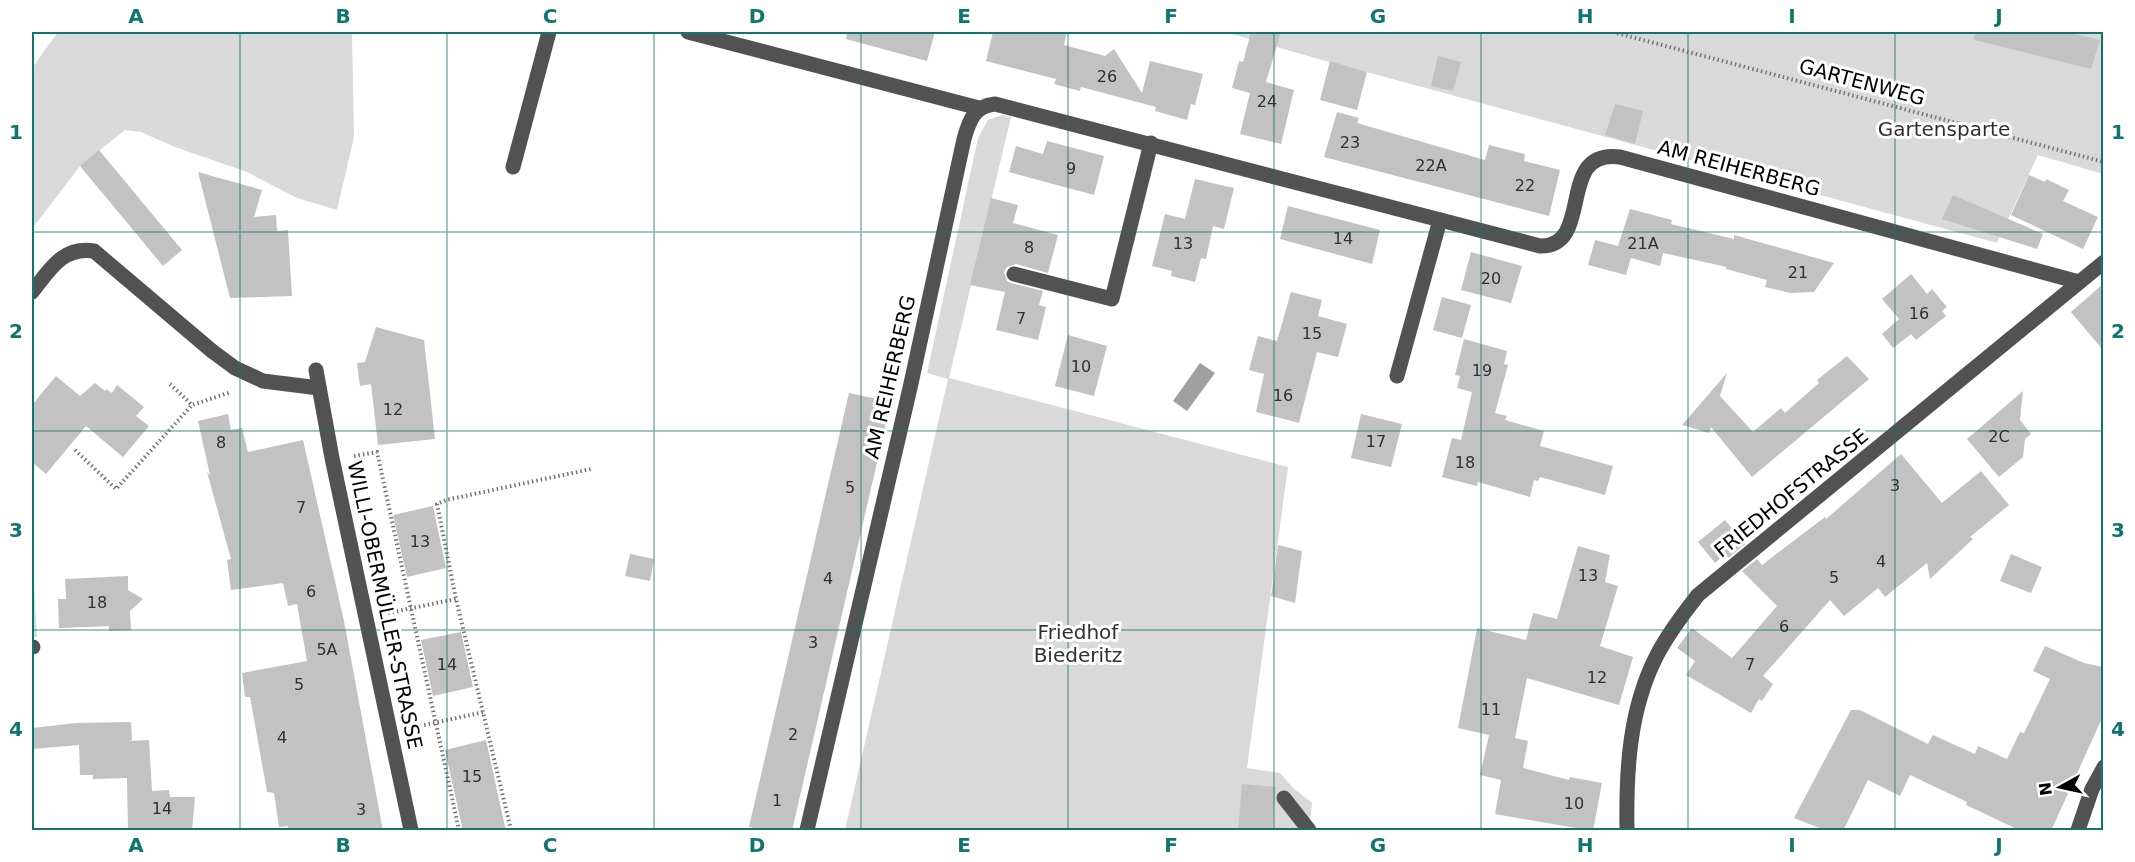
<svg xmlns="http://www.w3.org/2000/svg" width="2135" height="862" font-family="'DejaVu Sans',sans-serif">
  <style>
    .green { fill: #d9d9d9 }
    .water { fill: #a0a0a0 }
    .building { fill: #c2c2c2 }
    .lines { fill: none; stroke-linecap: round; stroke-linejoin: round }
    .path { stroke: #747474; stroke-width: 4; stroke-dasharray: 1.5 3; stroke-linecap: butt }
    .minor { stroke: #525252; stroke-width: 15 }
    .grid { fill: none; stroke: #0f766e; stroke-width: 1.5; stroke-opacity: 0.55 }
    .labels { text-anchor: middle; stroke-width: 6; stroke-linejoin: round; paint-order: stroke }
    .number-label { font-size: 16px; fill: #303030 }
    .street-label { font-size: 20px; fill: #000; stroke: #fff }
    .park-label { font-size: 20px; fill: #303030; stroke: #fff }
    .neatline { fill: none; stroke: #0f766e; stroke-width: 2 }
    .grid-label { font-size: 20px; text-anchor: middle; font-weight: bold; fill: #0f766e }
  </style>
  <rect width="100%" height="100%" fill="#fff"/>
  <g class="green">
    <polygon points="58,32 352,32 354,137 337,210 297,198 247,172 175,147 141,132 125,130 80,166 32,229 32,68"/>
    <polygon points="1225,32 2103,32 2103,174 2038,155 1997,243 1315,58"/>
    <polygon points="1002,115 1011,117 949,378 1288,467 1247,768 1280,773 1293,788 1312,803 1309,830 845,830 948,379 927,373 978,138 988,120"/>
    <polygon points="32,560 33,565 37,637 32,637"/>
  </g>
  <polygon class="water" points="1200,363 1215,373 1187,411 1173,401"/>
  <g class="building">
    <polygon points="847,32 935,32 927,61 846,39"/>
    <polygon points="993,32 1067,32 1064,45 1105,56 1114,49 1142,93 1150,61 1203,74 1195,105 1191,104 1187,120 1155,111 1156,107 1081,87 1080,91 1054,84 1056,79 986,61"/>
    <polygon points="1251,32 1281,32 1266,82 1294,90 1281,144 1240,134 1250,93 1232,88 1239,61 1243,62"/>
    <polygon points="1975,32 2067,32 2100,40 2091,69 1974,40"/>
    <polygon points="1438,56 1461,62 1453,91 1431,86"/>
    <polygon points="1330,61 1367,72 1357,110 1320,100"/>
    <polygon points="1615,104 1643,111 1635,144 1605,135"/>
    <polygon points="1337,112 1359,118 1357,123 1485,160 1489,145 1525,154 1524,161 1560,170 1549,216 1324,157"/>
    <polygon points="1047,141 1104,156 1094,195 1009,172 1016,146 1043,154"/>
    <polygon points="99,150 182,250 163,266 80,166"/>
    <polygon points="198,172 262,190 254,217 276,215 277,231 288,230 292,296 230,298"/>
    <polygon points="2029,175 2045,182 2046,179 2069,190 2063,201 2098,217 2083,249 2011,215"/>
    <polygon points="1195,179 1234,188 1224,229 1213,226 1206,259 1201,258 1195,282 1171,276 1172,271 1152,266 1165,214 1185,219"/>
    <polygon points="1953,195 2043,234 2037,249 1942,219"/>
    <polygon points="991,198 1018,205 1013,223 1058,235 1048,273 1016,264 1007,267 1004,272 1007,281 1011,283 1043,291 1039,305 1046,307 1038,340 996,330 1005,292 970,285"/>
    <polygon points="1288,206 1380,230 1372,264 1280,239"/>
    <polygon points="1630,209 1672,220 1671,224 1734,239 1734,235 1834,263 1814,292 1790,293 1765,287 1767,280 1726,269 1727,267 1663,253 1660,266 1631,258 1626,275 1588,265 1595,240 1618,246"/>
    <polygon points="1471,252 1522,266 1511,303 1461,290"/>
    <polygon points="1911,274 1927,294 1932,289 1947,307 1942,311 1946,316 1916,340 1911,334 1893,348 1882,334 1899,319 1882,299"/>
    <polygon points="2103,284 2103,350 2071,312"/>
    <polygon points="1291,292 1322,300 1318,316 1347,324 1338,357 1317,352 1299,423 1256,412 1264,374 1249,370 1258,336 1277,341"/>
    <polygon points="1442,297 1471,305 1462,338 1433,330"/>
    <polygon points="376,327 424,340 435,439 378,445 371,384 360,386 357,363 365,362"/>
    <polygon points="1068,335 1107,346 1094,396 1055,386"/>
    <polygon points="1464,339 1507,351 1504,364 1508,365 1495,413 1507,416 1505,420 1544,431 1540,446 1613,466 1605,495 1540,477 1538,481 1534,480 1530,497 1478,482 1477,486 1442,477 1452,438 1461,440 1472,392 1457,388 1460,376 1455,375"/>
    <polygon points="1847,356 1869,379 1752,477 1711,427 1709,433 1682,425 1727,373 1720,396 1753,432 1781,408 1785,413 1819,383 1817,380"/>
    <polygon points="56,376 80,396 95,383 105,391 106,389 112,393 117,385 144,407 136,416 149,426 123,457 86,426 46,474 32,462 32,405"/>
    <polygon points="2023,391 2020,420 2031,434 2025,439 2023,457 1999,477 1967,439"/>
    <polygon points="849,393 891,402 792,831 765,831 749,827"/>
    <polygon points="228,414 231,430 242,428 248,452 303,440 344,621 383,831 289,831 288,826 279,827 274,793 267,792 250,697 245,697 242,673 307,661 297,604 288,606 283,583 231,590 227,560 231,559 207,472 210,475 198,421"/>
    <polygon points="1361,414 1402,424 1391,467 1351,458"/>
    <polygon points="1901,454 1942,503 1981,471 2009,505 1970,537 1973,539 1930,579 1927,563 1885,597 1878,588 1844,616 1830,600 1763,676 1773,684 1762,701 1759,699 1751,713 1686,675 1695,661 1677,648 1692,628 1732,658 1777,606 1742,571 1757,559 1762,565 1825,517 1826,519"/>
    <polygon points="433,506 446,568 407,577 393,515"/>
    <polygon points="1725,520 1745,544 1728,558 1725,554 1715,563 1698,542"/>
    <polygon points="1278,545 1302,551 1295,603 1271,596"/>
    <polygon points="1578,546 1610,555 1605,582 1618,586 1600,646 1633,657 1619,705 1527,678 1515,738 1528,741 1523,768 1569,780 1570,777 1602,783 1593,831 1495,814 1501,780 1480,775 1489,735 1458,728 1477,628 1526,640 1533,613 1557,619"/>
    <polygon points="630,554 654,559 650,581 625,576"/>
    <polygon points="2011,554 2042,567 2031,593 2000,581"/>
    <polygon points="128,576 128,590 143,599 130,611 131,630 109,631 109,626 59,628 58,599 66,599 65,579"/>
    <polygon points="461,632 473,687 433,696 421,640"/>
    <polygon points="2045,646 2084,663 2103,667 2103,716 2051,831 2021,831 1966,805 1967,802 1910,775 1900,796 1868,780 1843,831 1827,831 1794,818 1851,710 1860,710 1928,744 1933,735 1975,754 1978,746 2007,759 2020,732 2024,733 2050,679 2033,671"/>
    <polygon points="131,722 132,740 129,741 149,740 152,791 169,790 170,797 195,797 192,831 128,831 127,778 93,779 93,775 80,775 79,745 32,749 32,728 76,723"/>
    <polygon points="486,740 506,831 463,831 445,750"/>
    <polygon points="1242,784 1276,787 1272,831 1238,831"/>
  </g>
  <g class="lines">
    <g class="path">
      <polyline points="1613,32 2104,162"/>
      <polyline points="170,384 192,405 231,392"/>
      <polyline points="75,450 116,489 192,405"/>
      <polyline points="354,456 377,452 459,830"/>
      <polyline points="388,613 456,599"/>
      <polyline points="411,728 484,712"/>
      <polyline points="511,830 456,599 437,504 446,500 591,469"/>
    </g>
    <g class="minor">
      <polyline points="688,32 979,108"/>
      <polyline points="513,167 549,32"/>
      <polyline points="1014,274 1112,299 1151,143"/>
      <path d="M32 292C49 271 62 246 94 251L212 351 235 368 263 381 319 388"/>
      <polyline points="316,370 332,458 411,830"/>
      <polyline points="1397,376 1440,220"/>
      <polyline points="32,647 33,647"/>
      <polyline points="1284,798 1309,830"/>
      <path d="M807 830 910 388 964 139C969 121 974 106 995 104L1540 246C1595 247 1555 148 1620 157L2079 282"/>
      <path d="M1627 830C1626 771 1629 709 1657 655 1668 634 1683 614 1698 595L2104 262"/>
      <polyline points="2078,830 2092,789 2104,767"/>
    </g>
  </g>
  <path class="grid" d="M240 32V830M447 32V830M654 32V830M861 32V830M1068 32V830M1274 32V830M1481 32V830M1688 32V830M1895 32V830M32 232H2104M32 431H2104M32 630H2104"/>
  <g class="labels">
    <g class="number-label">
      <text x="1107" y="82">26</text>
      <text x="1267" y="107">24</text>
      <text x="1350" y="148">23</text>
      <text x="1431" y="171">22A</text>
      <text x="1071" y="174">9</text>
      <text x="1525" y="191">22</text>
      <text x="1343" y="244">14</text>
      <text x="1183" y="249">13</text>
      <text x="1643" y="249">21A</text>
      <text x="1029" y="253">8</text>
      <text x="1798" y="278">21</text>
      <text x="1491" y="284">20</text>
      <text x="1919" y="319">16</text>
      <text x="1021" y="324">7</text>
      <text x="1312" y="339">15</text>
      <text x="1081" y="372">10</text>
      <text x="1482" y="376">19</text>
      <text x="1283" y="401">16</text>
      <text x="393" y="415">12</text>
      <text x="1999" y="442">2C</text>
      <text x="1376" y="447">17</text>
      <text x="221" y="448">8</text>
      <text x="1465" y="468">18</text>
      <text x="1895" y="491">3</text>
      <text x="850" y="493">5</text>
      <text x="301" y="513">7</text>
      <text x="420" y="547">13</text>
      <text x="1881" y="567">4</text>
      <text x="1588" y="581">13</text>
      <text x="1834" y="583">5</text>
      <text x="828" y="584">4</text>
      <text x="311" y="597">6</text>
      <text x="97" y="608">18</text>
      <text x="1784" y="632">6</text>
      <text x="813" y="648">3</text>
      <text x="327" y="655">5A</text>
      <text x="447" y="670">14</text>
      <text x="1750" y="670">7</text>
      <text x="1597" y="683">12</text>
      <text x="299" y="690">5</text>
      <text x="1491" y="715">11</text>
      <text x="793" y="740">2</text>
      <text x="282" y="743">4</text>
      <text x="472" y="782">15</text>
      <text x="777" y="806">1</text>
      <text x="1574" y="809">10</text>
      <text x="162" y="814">14</text>
      <text x="361" y="815">3</text>
    </g>
    <g class="street-label">
      <text transform="translate(1862 82) rotate(15)" y="7">GARTENWEG</text>
      <text transform="translate(1739 168) rotate(15)" y="7">AM REIHERBERG</text>
      <text transform="translate(890 377) rotate(-77)" y="7">AM REIHERBERG</text>
      <text transform="translate(1791 493) rotate(-39)" y="7">FRIEDHOFSTRASSE</text>
      <text transform="translate(385 605) rotate(78)" y="7">WILLI-OBERMÜLLER-STRASSE</text>
    </g>
    <g class="park-label">
      <text x="1944" y="136">Gartensparte</text>
      <text x="1078" y="639">Friedhof<tspan x="1078" dy="23">Biederitz</tspan></text>
    </g>
  </g>
  <rect width="2135" height="862" fill="none" stroke="#ffffff" stroke-width="66"/>
  <g transform="translate(2060 787) rotate(262)" stroke="#ffffff" stroke-width="4.5" paint-order="stroke">
  <path d="M0-4.5L10 22L0 15L-10 22Z" fill="#000000"/>
  <text y="-9" font-size="16" font-weight="bold" text-anchor="middle" fill="#000000">N</text>
  </g>
  <rect x="33" y="33" width="2069" height="796" class="neatline"/>
  <g class="grid-label">
    <text x="136" y="23">A</text>
    <text x="343" y="23">B</text>
    <text x="550" y="23">C</text>
    <text x="757" y="23">D</text>
    <text x="964" y="23">E</text>
    <text x="1171" y="23">F</text>
    <text x="1378" y="23">G</text>
    <text x="1585" y="23">H</text>
    <text x="1792" y="23">I</text>
    <text x="1999" y="23">J</text>
    <text x="16" y="139">1</text>
    <text x="2118" y="139">1</text>
    <text x="16" y="338">2</text>
    <text x="2118" y="338">2</text>
    <text x="16" y="537">3</text>
    <text x="2118" y="537">3</text>
    <text x="16" y="736">4</text>
    <text x="2118" y="736">4</text>
    <text x="136" y="852">A</text>
    <text x="343" y="852">B</text>
    <text x="550" y="852">C</text>
    <text x="757" y="852">D</text>
    <text x="964" y="852">E</text>
    <text x="1171" y="852">F</text>
    <text x="1378" y="852">G</text>
    <text x="1585" y="852">H</text>
    <text x="1792" y="852">I</text>
    <text x="1999" y="852">J</text>
  </g>
</svg>
